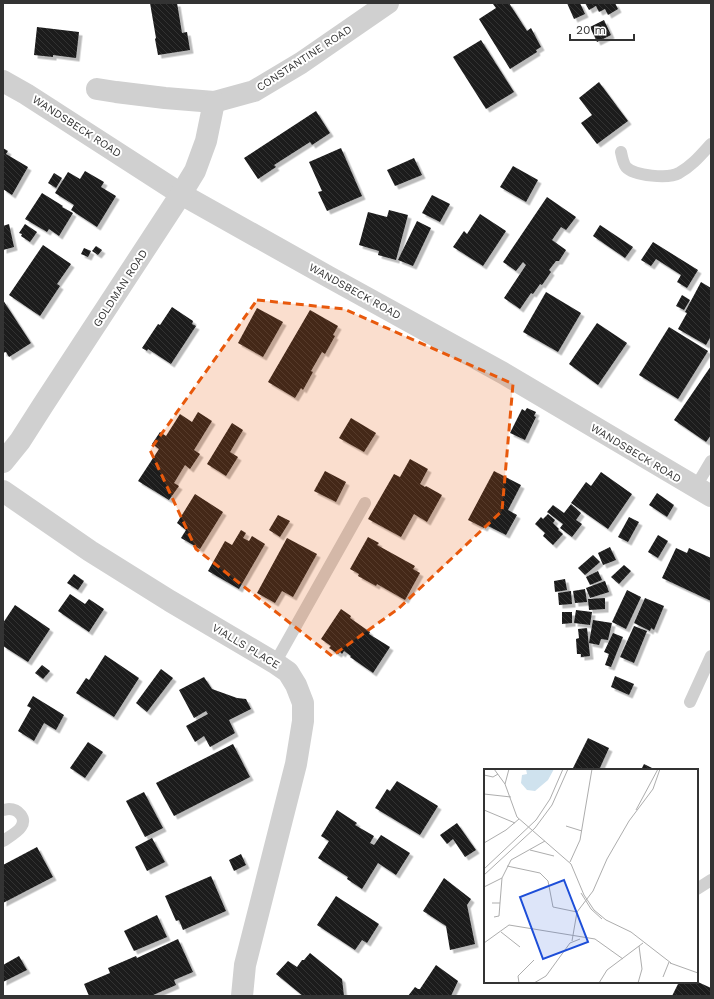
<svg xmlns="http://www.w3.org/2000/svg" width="714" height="999" font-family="'Work Sans',sans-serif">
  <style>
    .building { fill: url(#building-back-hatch); filter: url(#shadow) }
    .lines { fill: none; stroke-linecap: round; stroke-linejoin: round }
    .lane { stroke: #d0d0d0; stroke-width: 12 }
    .street { stroke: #d0d0d0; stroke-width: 22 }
    .marked { fill: #e8590c; fill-opacity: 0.2; stroke: #e8590c; stroke-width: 3; stroke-dasharray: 8 5; stroke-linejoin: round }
    .labels { text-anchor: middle; stroke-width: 4; stroke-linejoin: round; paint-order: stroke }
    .street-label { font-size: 11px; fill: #333; stroke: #fff }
    .inset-road { fill: none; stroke: #adadad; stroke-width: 1 }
    .view { fill: #1d4ed8; fill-opacity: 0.15; stroke: #1d4ed8; stroke-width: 2 }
    .inset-edge { fill: none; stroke: #333; stroke-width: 2 }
  </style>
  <defs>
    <pattern id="building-back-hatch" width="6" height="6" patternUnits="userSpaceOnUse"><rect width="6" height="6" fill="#1a1a1a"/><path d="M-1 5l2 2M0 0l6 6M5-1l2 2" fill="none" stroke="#333"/></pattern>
    <filter id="shadow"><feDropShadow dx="3.5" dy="3.5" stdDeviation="0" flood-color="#0004"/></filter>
  </defs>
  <rect width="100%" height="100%" fill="#fff"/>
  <g class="building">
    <polygon points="150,3 177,3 182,33 187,32 190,50 158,55 155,39 156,38"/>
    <polygon points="494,3 509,3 527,31 531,28 541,47 536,50 537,52 510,69 479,19 496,8 493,4"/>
    <polygon points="567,3 580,3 585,14 574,19"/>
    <polygon points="585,3 615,3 618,9 608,15 605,9 599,12 596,6 589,10"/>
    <polygon points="604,20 611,35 597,42 590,27"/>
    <polygon points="37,27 79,32 76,58 53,55 53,57 34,55"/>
    <polygon points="481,40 514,92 486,109 453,57"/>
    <polygon points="599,82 628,121 597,144 581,123 592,115 579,98"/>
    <polygon points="316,111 330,133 312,145 310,142 274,165 276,167 258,179 244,158"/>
    <polygon points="3,148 8,151 6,154 28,167 12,195 3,189"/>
    <polygon points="341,148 362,196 327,211 318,192 322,191 309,162"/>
    <polygon points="414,158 422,175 395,186 387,170"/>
    <polygon points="513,166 538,180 526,202 500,187"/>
    <polygon points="85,171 104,182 101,187 116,196 97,227 71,210 74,205 55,193 68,172 80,179"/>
    <polygon points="54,173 62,178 56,188 48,183"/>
    <polygon points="42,193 63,206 62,207 73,213 59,236 49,229 47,232 25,219"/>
    <polygon points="432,195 450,204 440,222 422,213"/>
    <polygon points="547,197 576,217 566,230 561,227 552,240 566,250 559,261 556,261 549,270 551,272 542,285 540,284 533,294 531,293 520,309 504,298 526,265 523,262 516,271 503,262"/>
    <polygon points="389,210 408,215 396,260 378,255 379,251 359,245 368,212 387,217"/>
    <polygon points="480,214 506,231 483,266 453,247 464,231 467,234"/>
    <polygon points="417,221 431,228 413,266 398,260"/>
    <polygon points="9,224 14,247 3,250 3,226"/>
    <polygon points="25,224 37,232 30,242 21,236 22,234 19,233"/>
    <polygon points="600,225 633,247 625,258 593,236"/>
    <polygon points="653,242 698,270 687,288 677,282 681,275 656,259 651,266 641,260"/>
    <polygon points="43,245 71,264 57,284 60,286 40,316 9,295"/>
    <polygon points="96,246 102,250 98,255 92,251"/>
    <polygon points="84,248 91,251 88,257 81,254"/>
    <polygon points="701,282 711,288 711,336 706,345 678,329 687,313 685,312"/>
    <polygon points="546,292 581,313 558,352 523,332"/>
    <polygon points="682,295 690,300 684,310 676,306"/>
    <polygon points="3,300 31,343 9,357 6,352 3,353"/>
    <polygon points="172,307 193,321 192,324 196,326 171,364 148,349 147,351 142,348 158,324 160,325"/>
    <polygon points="257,308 283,322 263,357 238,343"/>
    <polygon points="310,310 338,326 333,335 335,336 325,354 322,352 311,371 313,372 303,390 301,388 295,398 268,382"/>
    <polygon points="597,323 627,343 598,385 569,364"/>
    <polygon points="669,327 708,351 678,399 639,375"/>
    <polygon points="711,366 711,435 706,442 674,420"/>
    <polygon points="527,408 536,412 534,416 536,417 525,440 510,433 522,409 525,411"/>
    <polygon points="198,412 212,421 194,450 200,454 190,469 185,465 174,483 179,486 169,500 138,481 159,449 152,444 160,432 166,436 180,414 192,422"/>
    <polygon points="351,418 376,433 364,452 339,438"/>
    <polygon points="232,423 243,430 230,452 238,457 226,476 207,464"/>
    <polygon points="410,459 428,469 420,484 425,487 426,486 442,495 427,522 414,514 401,537 368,519 394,474 400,477"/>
    <polygon points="325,471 346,482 336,502 314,491"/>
    <polygon points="494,471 521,485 508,510 517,515 506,535 486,525 484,528 468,520"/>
    <polygon points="601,472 632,494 608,529 571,503 586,482 591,486"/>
    <polygon points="657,493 674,505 667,517 649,505"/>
    <polygon points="195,494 223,512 200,549 181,538 186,530 177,523"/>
    <polygon points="571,504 581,513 576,520 582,524 572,537 560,528 563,524 547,512 553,505 564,513"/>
    <polygon points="548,514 555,520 553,523 559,529 558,530 563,534 553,545 543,536 545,533 535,524 541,517 543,519"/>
    <polygon points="278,515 290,521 280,537 269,530"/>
    <polygon points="629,517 639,522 628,542 618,537"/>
    <polygon points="241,530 246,533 243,538 249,541 252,536 265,544 239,589 208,571 225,541 232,545"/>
    <polygon points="658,535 668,541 658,558 648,552"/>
    <polygon points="368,537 379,543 377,545 415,566 413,569 420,573 405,600 377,584 376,586 358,576 359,574 350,569"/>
    <polygon points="287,538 317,554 293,597 282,591 275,603 257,593"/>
    <polygon points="610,547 616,560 603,565 598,553"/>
    <polygon points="676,548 687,553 689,548 711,558 711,601 662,578"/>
    <polygon points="593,555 600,562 585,575 578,568"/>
    <polygon points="624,565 631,571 619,584 611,577"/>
    <polygon points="598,571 602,580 590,585 586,577"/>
    <polygon points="74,574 84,581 78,590 67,583"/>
    <polygon points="565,579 567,590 555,592 554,581"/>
    <polygon points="605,581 609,592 590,598 586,588"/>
    <polygon points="585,589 587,602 575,603 573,591"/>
    <polygon points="627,590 641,597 626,629 612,622"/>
    <polygon points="571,591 572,604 559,605 558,593"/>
    <polygon points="70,594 85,604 89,599 104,609 89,632 58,611"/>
    <polygon points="605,598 605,609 589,610 588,599"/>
    <polygon points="645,598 664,606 654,630 651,628 650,631 634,623"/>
    <polygon points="15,605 50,629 28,662 3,646 3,623"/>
    <polygon points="341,609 351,616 350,618 370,632 369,634 390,647 373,673 350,657 351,656 344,651 342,654 340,652 338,654 329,648 331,646 321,639"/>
    <polygon points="576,610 592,612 590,625 574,623"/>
    <polygon points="562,612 572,612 572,623 562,624"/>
    <polygon points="593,620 612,623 608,640 601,639 599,645 589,643"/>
    <polygon points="634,626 647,631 634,663 620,657"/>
    <polygon points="587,628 590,656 581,657 581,654 577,654 576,639 579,638 578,629"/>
    <polygon points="613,633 623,637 611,667 605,665 609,654 604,652"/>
    <polygon points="105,655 139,678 114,717 76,693 86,678 89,680"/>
    <polygon points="42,665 50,671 43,679 35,673"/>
    <polygon points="161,669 173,678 147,712 136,703"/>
    <polygon points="615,676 634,684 629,695 611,687"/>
    <polygon points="204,677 212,689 237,698 246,699 251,709 229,720 235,733 210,747 204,736 195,742 186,726 208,714 206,711 194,718 179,690"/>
    <polygon points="33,696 64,715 56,730 44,723 34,741 18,731 31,708 27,706"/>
    <polygon points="588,738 609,748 599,770 572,770"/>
    <polygon points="88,742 103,752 85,778 70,768"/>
    <polygon points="233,744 250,777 174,816 156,783"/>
    <polygon points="644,764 656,770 641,770"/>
    <polygon points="397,781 438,806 420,835 375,808 387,789 390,791"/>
    <polygon points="144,792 163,828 145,837 126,801"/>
    <polygon points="337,810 357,823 355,825 374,836 370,843 374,845 381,835 410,853 396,875 378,863 362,889 347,879 348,877 318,858 329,841 321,836"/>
    <polygon points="457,823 476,850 465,857 453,839 447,844 440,835"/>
    <polygon points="152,838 165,862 147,871 135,847"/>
    <polygon points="37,847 53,877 3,903 3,865"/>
    <polygon points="241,854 246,865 234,871 229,860"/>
    <polygon points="211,876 226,911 183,930 179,920 176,921 165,896"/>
    <polygon points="444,878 471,899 467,905 475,944 450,950 446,926 423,911"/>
    <polygon points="336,896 379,924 367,943 362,940 355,950 317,925"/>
    <polygon points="157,915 167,937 134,951 124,931"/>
    <polygon points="178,939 193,972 174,980 176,985 151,996 89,996 84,984 110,973 108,968 136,956 137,958"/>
    <polygon points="310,953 342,979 344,996 303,996 276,974 288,961 297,967 302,960 304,960"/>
    <polygon points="19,956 27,970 3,982 3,965"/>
    <polygon points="436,965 458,981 451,996 408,996 415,987 418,989 420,989"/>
    <polygon points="679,982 698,982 711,988 711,996 672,996"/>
  </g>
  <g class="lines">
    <g class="lane">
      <path d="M621 152C622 157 623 163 626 167 634 176 669 179 679 173 692 166 701 155 711 144"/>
      <polyline points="695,488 711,461"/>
      <polyline points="275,663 365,503"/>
      <polyline points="690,702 711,656"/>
      <path d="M3 810C5 810 7 809 9 809 18 809 27 818 21 827 18 832 9 837 3 841"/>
      <polyline points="697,889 711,880"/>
    </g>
    <g class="street">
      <polyline points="3,81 26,94 181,194 329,277 503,373 711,496"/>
      <polyline points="97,89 116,92 165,98 214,102 254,91 301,63 388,3"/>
      <polyline points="3,462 20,441 43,405 181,194 195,171 206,141 214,102"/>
      <polyline points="3,491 90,551 170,601 275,663 288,672 296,685 303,703 303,721 296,764 245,965 242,996"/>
    </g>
  </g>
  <path class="marked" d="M257 300 344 309 513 384 502 511 398 609 332 656 196 549 150 450Z"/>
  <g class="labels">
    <g class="street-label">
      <text transform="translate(304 58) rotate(-33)" y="4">CONSTANTINE ROAD</text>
      <text transform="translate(77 126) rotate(33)" y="4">WANDSBECK ROAD</text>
      <text transform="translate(120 288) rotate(-57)" y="4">GOLDMAN ROAD</text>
      <text transform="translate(355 291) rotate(29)" y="4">WANDSBECK ROAD</text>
      <text transform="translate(636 453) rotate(31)" y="4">WANDSBECK ROAD</text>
      <text transform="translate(246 646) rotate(31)" y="4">VIALLS PLACE</text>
    </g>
  </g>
  <g transform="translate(484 769)">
    <rect width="214" height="214" fill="#fff"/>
    <path d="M42 0H70L64 11 51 22 43 21 37 14 38 6 43 5Z" fill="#cfe2ee"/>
    <path class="inset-road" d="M10 0 21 15 33 48 87 95 100 126 110 141 122 151 147 163 187 194M0 6 9 8 14 5M21 15 25 0M0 25 27 28M0 41 31 54M152 41 174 0M82 57 98 62M0 74 22 61 35 50M46 81 70 87M86 93 96 71 108 0M23 97 56 104 64 112 69 138 93 143M0 100 52 51 66 30 79 0M0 106 51 59 68 36 84 0M0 118 18 109 27 91 61 72M97 124 107 140 118 150M8 134H16L18 109M10 148 15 147 16 134M17 163 36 178M88 172 93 143 109 122 123 90 145 52 169 20 176 0M0 174 25 156 111 170 139 190M186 194 214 204M179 208 185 193M35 214 34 207 50 191M50 214 62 207 86 174 96 170M115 214 123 201 159 174M154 214 158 200 155 177"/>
    <path class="view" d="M80 111 104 173 59 190 36 128Z"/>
    <rect width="214" height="214" class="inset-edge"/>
  </g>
  <rect width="714" height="999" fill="none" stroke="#333333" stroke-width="8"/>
  <path d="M570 34v6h64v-6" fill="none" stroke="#333333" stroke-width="2"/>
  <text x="576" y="34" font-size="12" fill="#333333" stroke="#ffffff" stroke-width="3" paint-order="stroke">20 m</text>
</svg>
